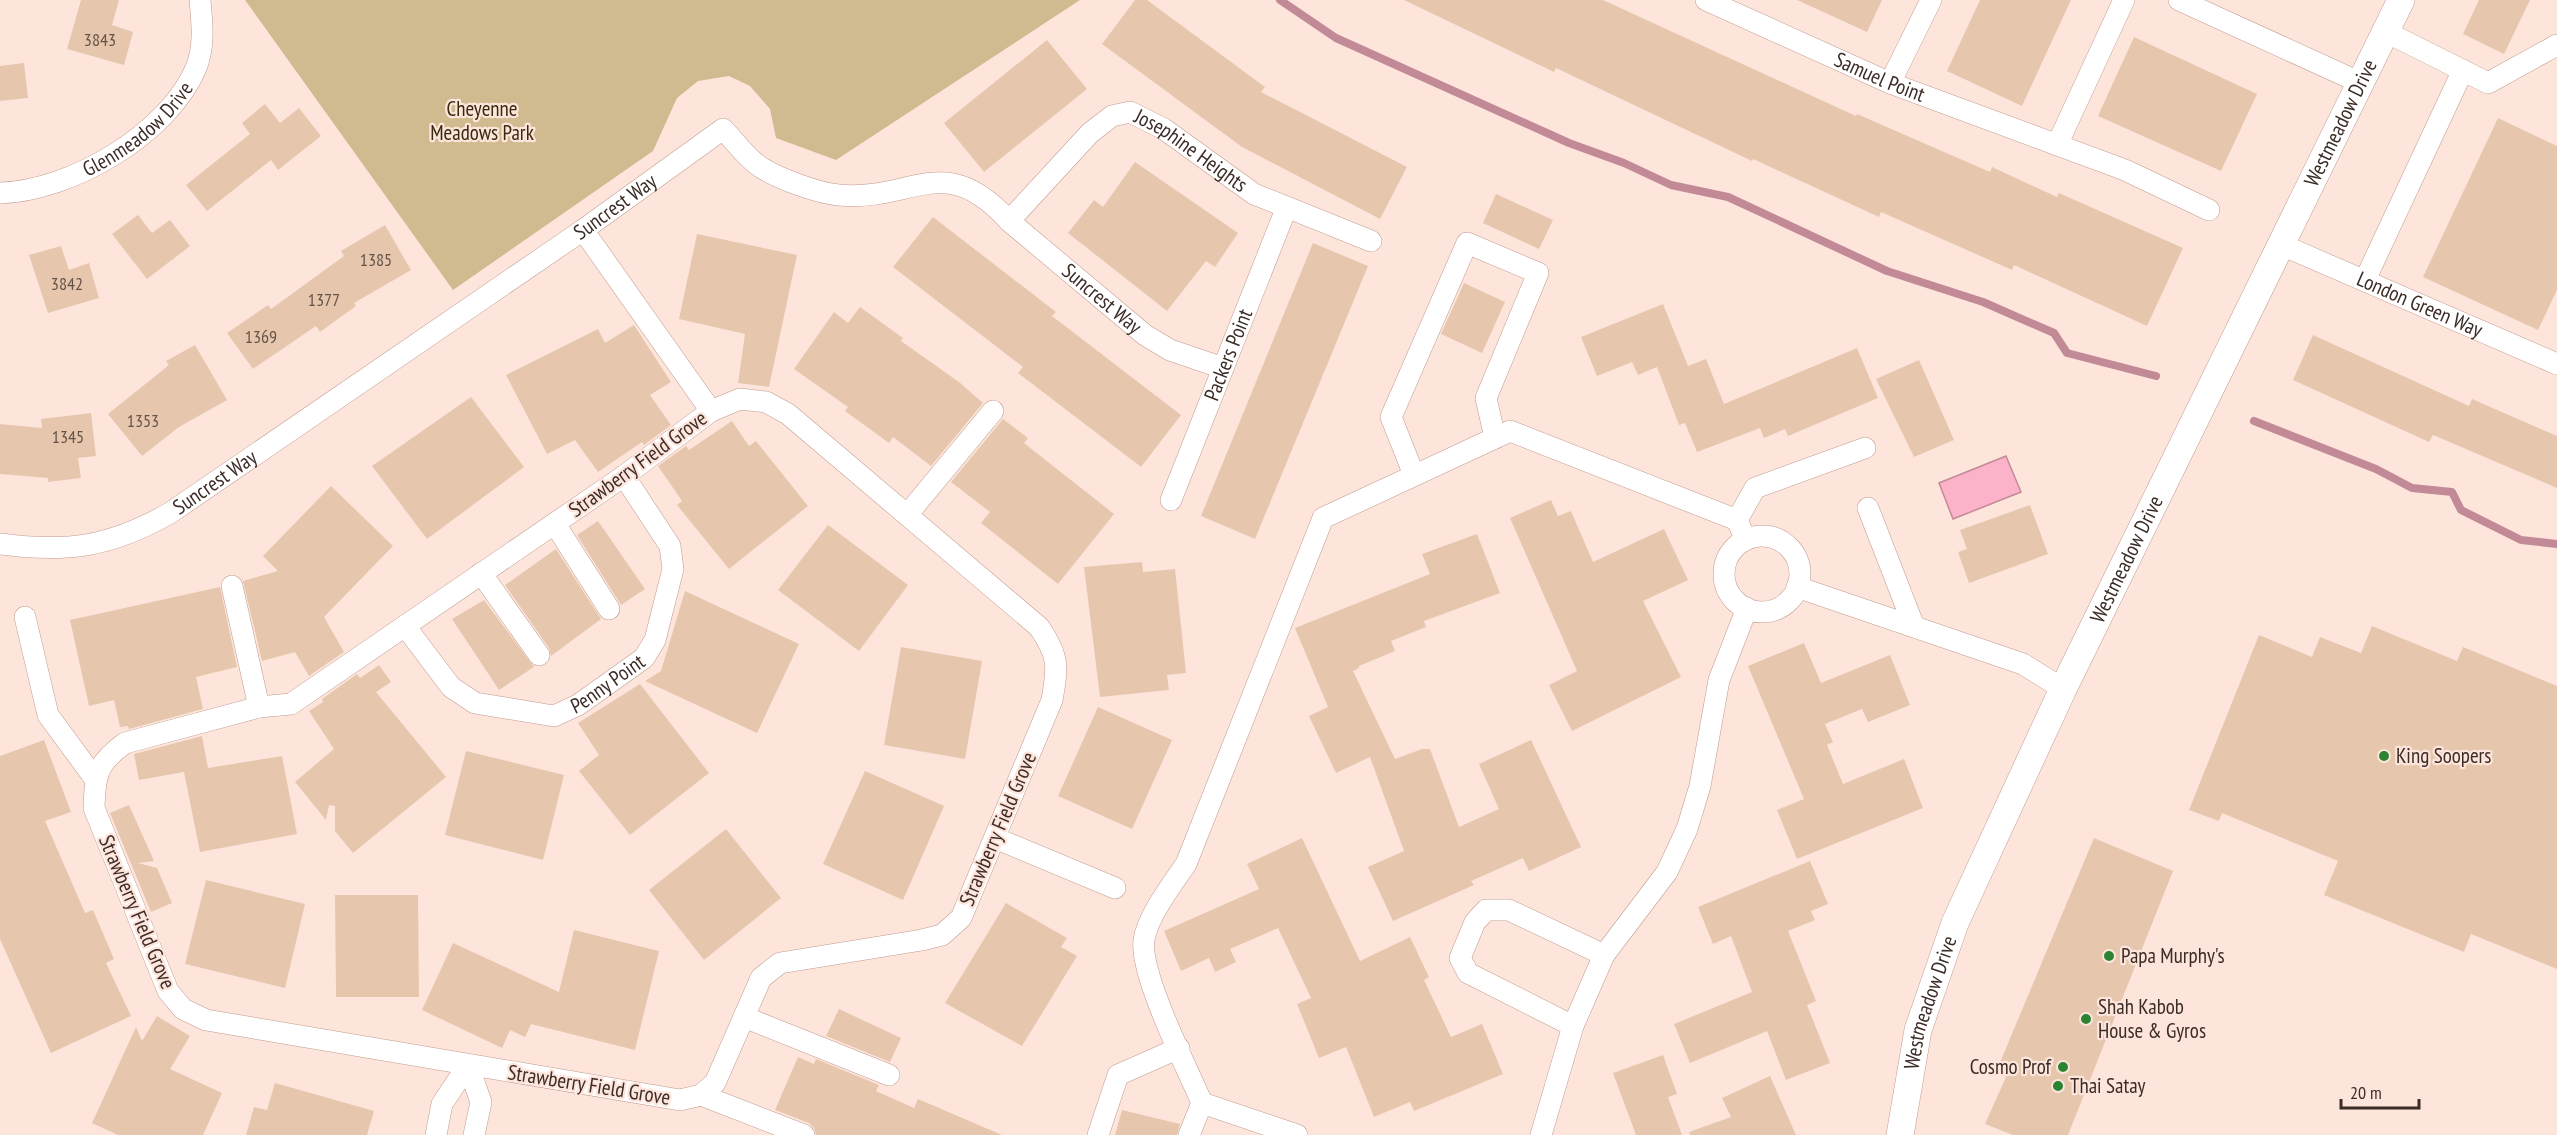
<svg xmlns="http://www.w3.org/2000/svg" width="2557" height="1135" font-family="'PT Sans Narrow',sans-serif">
  <style>
    .green { fill: #d0ba90 }
    .water { fill: #fcb2c8; stroke: #c28a97; stroke-width: 1.5 }
    .lines { fill: none; stroke-linecap: round; stroke-linejoin: round }
    .stream { stroke: #c28a97; stroke-width: 8 }
    .building { fill: #e6c7ae }
    .minor-casing { stroke: #c09b8d; stroke-width: 22 }
    .tertiary-casing { stroke: #c09b8d; stroke-width: 28 }
    .minor { stroke: #fff; stroke-width: 21 }
    .tertiary { stroke: #fff; stroke-width: 27 }
    .poi-dot { fill: #2c8433; stroke: #fee5dc; stroke-width: 2 }
    .labels { text-anchor: middle; stroke-width: 4.5; stroke-linejoin: round; paint-order: stroke }
    .number-label { font-size: 18px; fill: #665348 }
    .street-label { font-size: 21px; fill: #3b2c26; stroke: #fee5dc }
    .park-label { font-size: 21px; fill: #382a0d; stroke: #fee5dc }
    .poi-label { font-size: 21px; fill: #3b2c26; stroke: #fee5dc; text-anchor: start }
  </style>
  <rect width="100%" height="100%" fill="#fee5dc"/>
  <polygon class="green" points="245,0 1080,0 836,160 776,138 770,109 750,86 729,76 698,81 677,98 653,151 453,290"/>
  <polygon class="water" points="2006,456 2021,492 1953,519 1939,483"/>
  <g class="lines">
    <g class="stream">
      <polyline points="1280,0 1336,38 1569,143 1624,163 1671,185 1728,197 1887,271 1983,302 2054,333 2067,353 2156,376"/>
      <polyline points="2254,421 2376,469 2412,488 2452,492 2461,510 2521,540 2557,544"/>
    </g>
  </g>
  <g class="building">
    <polygon points="81,0 119,0 112,25 133,32 124,65 67,49"/>
    <polygon points="1135,0 1147,0 1265,87 1261,92 1407,167 1380,219 1242,147 1102,44"/>
    <polygon points="1404,0 1603,0 1856,116 1857,114 1990,172 1992,167 2057,197 2059,193 2183,248 2147,326 2014,265 2012,270 1881,212 1879,217 1753,159 1752,161 1556,68 1554,72"/>
    <polygon points="1797,0 1882,0 1867,32"/>
    <polygon points="1980,0 2071,0 2022,106 1947,71"/>
    <polygon points="2479,0 2530,0 2504,54 2463,34"/>
    <polygon points="2134,37 2257,94 2221,171 2098,116"/>
    <polygon points="1047,40 1087,89 984,172 944,123"/>
    <polygon points="24,63 28,98 0,101 0,66"/>
    <polygon points="265,104 280,123 299,108 321,136 278,170 271,160 207,211 186,185 250,134 242,123"/>
    <polygon points="2498,118 2557,146 2557,290 2538,330 2423,277"/>
    <polygon points="1135,162 1238,233 1215,267 1206,261 1167,311 1068,233 1094,200 1103,207"/>
    <polygon points="1496,194 1553,220 1539,249 1483,223"/>
    <polygon points="138,215 152,233 170,220 190,246 147,279 112,234"/>
    <polygon points="933,217 1056,312 1052,316 1181,415 1141,467 1018,373 1023,367 893,267"/>
    <polygon points="385,225 411,270 354,303 356,306 320,332 316,326 253,369 227,333 268,305 271,309 344,256 341,251"/>
    <polygon points="697,234 797,255 769,387 738,383 745,334 679,319"/>
    <polygon points="1313,243 1368,266 1255,539 1201,516"/>
    <polygon points="61,246 69,270 89,263 99,298 48,313 29,255"/>
    <polygon points="1464,283 1505,302 1482,353 1441,334"/>
    <polygon points="1663,304 1688,366 1706,359 1724,404 1857,348 1878,398 1788,436 1785,429 1764,438 1760,428 1697,452 1685,423 1679,425 1657,367 1638,375 1632,362 1597,376 1581,337"/>
    <polygon points="860,307 903,338 901,341 959,382 983,403 931,466 893,437 889,443 845,411 848,407 794,369 834,312 848,323"/>
    <polygon points="634,325 671,382 650,395 671,425 644,445 642,442 598,472 575,440 547,454 506,375 598,329 605,343"/>
    <polygon points="2313,335 2469,406 2472,399 2557,436 2557,488 2433,435 2429,442 2293,380"/>
    <polygon points="195,345 227,400 179,427 142,456 108,414 169,365 166,361"/>
    <polygon points="1919,360 1954,440 1914,457 1876,379"/>
    <polygon points="471,397 524,467 427,539 372,466"/>
    <polygon points="91,413 96,456 78,458 81,478 48,482 48,478 0,474 0,424 42,428 41,419"/>
    <polygon points="1003,419 1028,438 1024,443 1114,514 1058,584 981,523 990,512 951,482"/>
    <polygon points="732,421 749,446 756,441 808,506 729,569 677,505 682,501 658,466 686,446 689,450"/>
    <polygon points="331,486 393,546 324,617 344,652 309,676 295,652 262,661 243,581 278,571 263,556"/>
    <polygon points="1551,500 1558,516 1571,511 1593,562 1664,529 1688,580 1643,601 1681,677 1572,731 1549,685 1577,671 1510,518"/>
    <polygon points="2030,505 2048,554 1969,583 1958,552 1967,549 1960,530"/>
    <polygon points="598,521 645,589 621,605 577,535"/>
    <polygon points="828,525 908,585 859,651 778,590"/>
    <polygon points="1477,534 1500,593 1424,621 1426,627 1391,641 1395,651 1359,666 1359,668 1353,671 1395,759 1422,749 1430,749 1459,827 1499,809 1479,764 1531,740 1581,847 1529,871 1523,858 1471,881 1474,885 1393,921 1368,867 1404,851 1370,757 1336,773 1309,716 1328,707 1295,628 1430,574 1422,554"/>
    <polygon points="556,549 601,619 551,656 549,648 505,585"/>
    <polygon points="1142,562 1143,572 1175,569 1186,673 1167,675 1169,690 1100,697 1084,567"/>
    <polygon points="220,587 237,667 196,677 203,709 129,729 128,726 120,727 114,700 89,706 70,620"/>
    <polygon points="685,591 799,644 757,733 645,681 661,671"/>
    <polygon points="484,600 534,667 499,690 452,619"/>
    <polygon points="2372,626 2457,661 2463,647 2557,686 2557,969 2471,934 2464,952 2324,895 2338,861 2222,813 2219,821 2189,810 2259,635 2312,657 2320,637 2361,653"/>
    <polygon points="1804,643 1821,683 1890,655 1910,705 1868,722 1862,709 1825,724 1833,742 1827,745 1843,784 1904,759 1923,808 1797,859 1777,810 1804,799 1748,666"/>
    <polygon points="901,647 982,661 965,759 884,745"/>
    <polygon points="379,665 391,682 376,692 446,777 353,853 335,831 335,806 329,805 326,820 295,782 334,749 309,711 323,702 322,699 357,674 360,678"/>
    <polygon points="640,684 709,773 630,835 579,771 599,755 578,723"/>
    <polygon points="1098,707 1172,740 1132,829 1058,796"/>
    <polygon points="202,736 208,768 282,756 297,834 200,852 184,772 139,780 134,754"/>
    <polygon points="44,740 71,812 45,821 85,913 93,910 114,959 106,963 131,1016 51,1053 0,939 0,756"/>
    <polygon points="466,751 564,775 543,860 445,835"/>
    <polygon points="865,771 944,806 903,900 823,864"/>
    <polygon points="129,805 154,861 138,863 157,868 172,903 151,912 110,813"/>
    <polygon points="726,829 781,898 704,960 649,890"/>
    <polygon points="1302,838 1360,961 1410,937 1429,977 1424,980 1451,1037 1482,1024 1503,1074 1414,1111 1410,1102 1374,1117 1346,1047 1319,1058 1297,1004 1311,998 1278,928 1230,949 1236,962 1215,972 1209,958 1181,971 1164,931 1259,889 1247,864"/>
    <polygon points="2094,838 2173,871 2068,1135 2013,1135 1985,1124 2006,1077 1996,1072"/>
    <polygon points="1810,861 1828,904 1811,911 1815,920 1788,931 1816,1001 1807,1005 1830,1063 1786,1080 1767,1031 1690,1063 1674,1024 1752,992 1731,936 1713,944 1698,907"/>
    <polygon points="206,880 305,904 285,988 185,964"/>
    <polygon points="335,895 418,895 419,997 336,997"/>
    <polygon points="1006,903 1067,938 1061,947 1077,956 1022,1046 945,1003"/>
    <polygon points="574,930 659,951 635,1050 531,1024 525,1037 510,1030 502,1048 422,1010 453,943 559,992"/>
    <polygon points="839,1009 901,1038 890,1062 826,1036"/>
    <polygon points="157,1016 190,1036 170,1069 222,1093 203,1135 118,1135 92,1123 136,1027 142,1041"/>
    <polygon points="1663,1055 1677,1094 1668,1097 1682,1135 1636,1135 1613,1073"/>
    <polygon points="798,1057 814,1064 816,1059 879,1085 876,1091 914,1108 918,1099 1002,1135 816,1135 814,1128 809,1123 775,1110"/>
    <polygon points="1770,1076 1796,1135 1690,1135 1689,1132 1731,1117 1722,1098"/>
    <polygon points="275,1083 374,1111 367,1135 246,1135 254,1107 267,1110"/>
    <polygon points="1122,1110 1180,1124 1177,1135 1115,1135"/>
  </g>
  <g class="lines">
    <defs>
      <g id="minor">
        <path id="s1" d="M1706 0 1890 83 2125 170 2209 210"/>
        <polyline points="2179,0 2361,83"/>
        <polyline points="2386,32 2488,83 2557,45"/>
        <polyline points="1890,83 1931,0"/>
        <polyline points="2057,145 2124,0"/>
        <path id="s2" d="M0 193C71 191 168 134 196 68 205 46 202 22 200 0"/>
        <path id="s3" d="M1009 221 1090 133 1112 116 1130 112 1164 129 1254 194 1371 241"/>
        <polyline points="583,230 711,411"/>
        <path id="s4" d="M2282 245 2557 364"/>
        <polyline points="2365,280 2463,70"/>
        <path d="M740 399 766 402 788 414 1039 627C1059 656 1058 666 1052 700L961 918 942 935 922 940 780 963 761 978 715 1083 701 1095 680 1100 206 1020 183 1009 168 991 94 808C95 775 97 763 125 743L259 707 291 704 624 476 711 411Z"/>
        <polyline points="1414,475 1391,417 1467,243 1538,273 1486,398 1495,438"/>
        <path id="s5" d="M1171 500 1286 209"/>
        <polyline points="1868,508 1913,624"/>
        <polyline points="907,515 993,411"/>
        <polyline points="1737,520 1755,488 1865,448"/>
        <polyline points="555,524 609,609"/>
        <circle cx="1762" cy="574" r="38"/>
        <path id="s6" d="M0 544C67 553 110 547 170 513L583 230 723 129C735 141 747 159 762 168 780 179 817 193 839 195 913 202 944 149 1009 221L1145 335 1170 350 1223 368"/>
        <polyline points="481,573 539,655"/>
        <polyline points="232,586 259,707"/>
        <polyline points="1797,587 2023,664 2063,689"/>
        <polyline points="25,617 48,715 95,779"/>
        <path id="s7" d="M405 626 451 687 475 703 554 716 578 705 644 658 655 640 673 569 670 546 624 476"/>
        <polyline points="995,838 1115,888"/>
        <polyline points="744,1017 889,1075"/>
        <polyline points="1573,1026 1468,973 1460,958 1475,922 1486,910 1509,910 1604,955"/>
        <polyline points="701,1095 804,1135"/>
        <polyline points="1202,1103 1297,1135"/>
        <polyline points="436,1135 442,1104 468,1065 481,1102 474,1135"/>
        <polyline points="1098,1135 1118,1075 1179,1048"/>
        <path d="M1189 1135 1202 1103C1187 1068 1139 973 1144 940 1147 917 1173 883 1186 864L1323 518 1510 431 1737 520 1746 540"/>
        <polyline points="1541,1135 1573,1026 1604,955 1667,872 1687,829 1700,786 1719,680 1747,608"/>
      </g>
      <g id="tertiary">
        <path id="s8" d="M1900 1135 1918 1030 1955 923 2063 689 2401 0"/>
      </g>
    </defs>
    <use href="#minor" class="minor-casing"/>
    <use href="#tertiary" class="tertiary-casing"/>
    <use href="#minor" class="minor"/>
    <use href="#tertiary" class="tertiary"/>
  </g>
  <g class="poi-dot">
    <circle cx="2384" cy="756" r="6"/>
    <circle cx="2109" cy="956" r="6"/>
    <circle cx="2086" cy="1019" r="6"/>
    <circle cx="2063" cy="1067" r="6"/>
    <circle cx="2058" cy="1086" r="6"/>
  </g>
  <g class="labels">
    <g class="number-label">
      <text x="100" y="46">3843</text>
      <text x="376" y="266">1385</text>
      <text x="67" y="290">3842</text>
      <text x="324" y="306">1377</text>
      <text x="261" y="343">1369</text>
      <text x="143" y="427">1353</text>
      <text x="68" y="443">1345</text>
    </g>
    <g class="street-label">
      <text dy="7" stroke="none"><textPath href="#s1" startOffset="190">Samuel Point</textPath></text>
      <text dy="7" stroke="none"><textPath href="#s8" startOffset="1108">Westmeadow Drive</textPath></text>
      <text dy="7" stroke="none"><textPath href="#s2" startOffset="156">Glenmeadow Drive</textPath></text>
      <text dy="7" stroke="none"><textPath href="#s3" startOffset="238">Josephine Heights</textPath></text>
      <text dy="7" stroke="none"><textPath href="#s6" startOffset="717">Suncrest Way</textPath></text>
      <text dy="7" stroke="none"><textPath href="#s6" startOffset="1292">Suncrest Way</textPath></text>
      <text dy="7" stroke="none"><textPath href="#s4" startOffset="150">London Green Way</textPath></text>
      <text dy="7" stroke="none"><textPath href="#s5" startOffset="156">Packers Point</textPath></text>
      <text transform="translate(638 464) rotate(-36)" y="7">Strawberry Field Grove</text>
      <text dy="7" stroke="none"><textPath href="#s6" startOffset="231">Suncrest Way</textPath></text>
      <text dy="7" stroke="none"><textPath href="#s8" startOffset="622">Westmeadow Drive</textPath></text>
      <text dy="7" stroke="none"><textPath href="#s7" startOffset="248">Penny Point</textPath></text>
      <text transform="translate(998 829) rotate(-67)" y="7">Strawberry Field Grove</text>
      <text transform="translate(137 912) rotate(67)" y="7">Strawberry Field Grove</text>
      <text dy="7" stroke="none"><textPath href="#s8" startOffset="136">Westmeadow Drive</textPath></text>
      <text transform="translate(589 1085) rotate(9)" y="7">Strawberry Field Grove</text>
    </g>
    <g class="park-label">
      <text x="482" y="116">Cheyenne<tspan x="482" dy="24">Meadows Park</tspan></text>
    </g>
    <g class="poi-label">
      <text x="2396" y="763">King Soopers</text>
      <text x="2121" y="963">Papa Murphy's</text>
      <text x="2098" y="1014">Shah Kabob<tspan x="2098" dy="24">House &amp; Gyros</tspan></text>
      <text x="2051" y="1074" text-anchor="end">Cosmo Prof</text>
      <text x="2070" y="1093">Thai Satay</text>
    </g>
  </g>
  <path d="M2341 1099v9h78v-9" fill="none" stroke="#3b2c26" stroke-width="3"/>
  <text x="2350" y="1099" font-size="18" fill="#3b2c26" stroke="#fee5dc" stroke-width="4.5" paint-order="stroke">20 m</text>
</svg>
